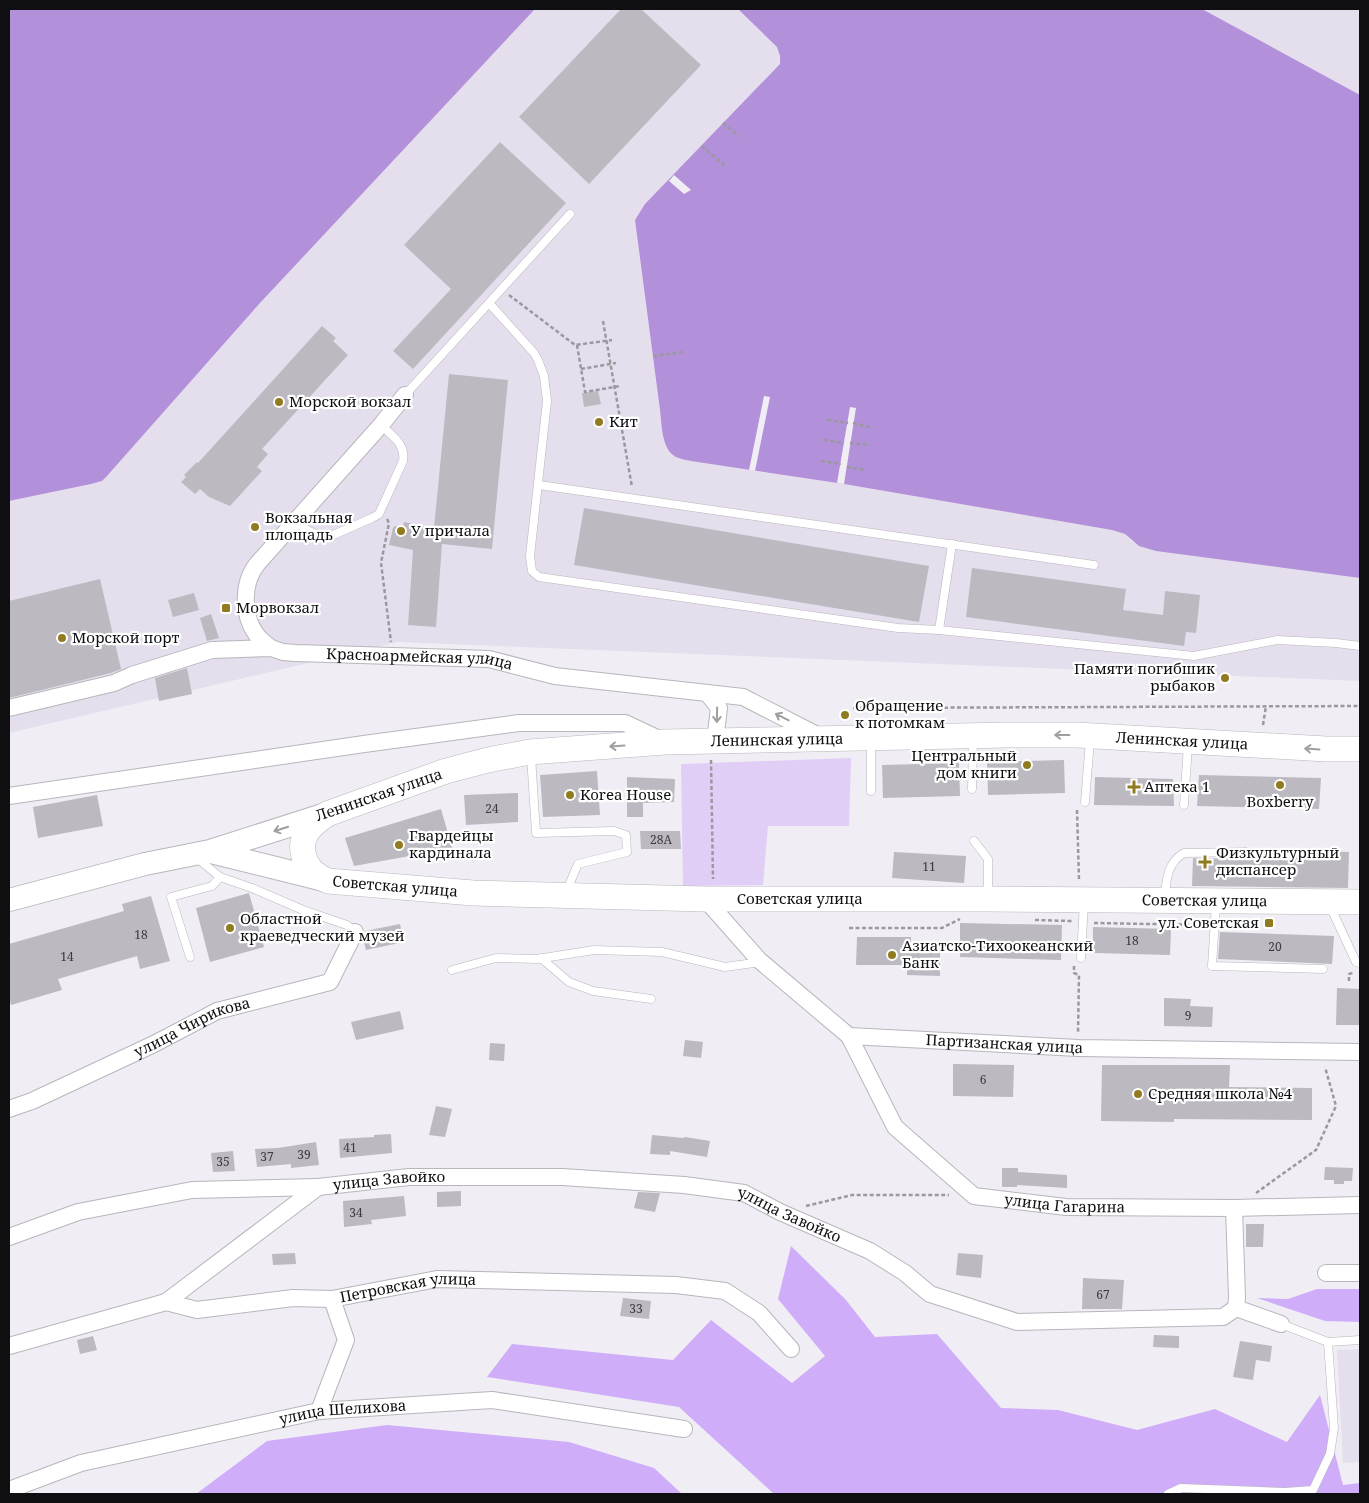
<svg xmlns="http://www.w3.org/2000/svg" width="1369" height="1503" font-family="'Noto Serif',serif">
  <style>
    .built { fill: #e5dfed }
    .green { fill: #e0cef7 }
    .forest { fill: #cfadf9 }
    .water { fill: #b290da }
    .pier { fill: #f0edf4 }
    .building { fill: #bcb9c0 }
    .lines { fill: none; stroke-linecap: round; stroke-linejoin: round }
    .service-casing { stroke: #b8b5bc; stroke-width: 9 }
    .minor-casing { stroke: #b8b5bc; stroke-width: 18 }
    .secondary-casing { stroke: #b8b5bc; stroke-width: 24 }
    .primary-casing { stroke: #b8b5bc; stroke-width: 26 }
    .path { stroke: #9b999e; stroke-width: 2.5; stroke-dasharray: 4 2.5; stroke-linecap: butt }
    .service { stroke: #fff; stroke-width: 8 }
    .minor { stroke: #fff; stroke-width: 16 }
    .secondary { stroke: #fff; stroke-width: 22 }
    .primary { stroke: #fff; stroke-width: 25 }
    .oneway { stroke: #9f9fa0 }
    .poi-dot { fill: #917b21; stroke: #fff; stroke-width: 2 }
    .labels { text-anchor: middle; stroke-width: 4.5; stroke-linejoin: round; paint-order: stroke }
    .number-label { font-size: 12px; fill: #3a393d }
    .poi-label { font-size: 15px; fill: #0f0e11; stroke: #fff; text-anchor: start }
    .street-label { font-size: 15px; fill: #0f0e11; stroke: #fff }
  </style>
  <rect width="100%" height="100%" fill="#f0edf4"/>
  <g class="built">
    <polygon points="535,9 738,9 777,47 779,51 780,64 674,175 635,220 660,410 755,471 844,484 1112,530 1125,534 1133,542 1360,578 1360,681 398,642 9,733 9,501 91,484 102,481 107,476 260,303"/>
    <polygon points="1202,9 1360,9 1360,95 1235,27"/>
    <polygon points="1360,1349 1360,1462 1343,1463 1337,1350"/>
  </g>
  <polygon class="green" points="851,758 849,826 768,826 763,885 683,886 681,764"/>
  <g class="forest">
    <polygon points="791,1246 846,1300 875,1337 937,1334 1001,1408 1058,1410 1137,1430 1215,1409 1287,1442 1320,1395 1343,1485 1360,1483 1360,1494 774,1494 679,1407 487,1377 512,1344 673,1360 711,1320 792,1383 825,1356 778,1299"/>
    <polygon points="1317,1289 1360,1289 1360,1322 1325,1321 1257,1298 1288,1299"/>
    <polygon points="387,1425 569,1442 654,1468 682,1494 196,1494 267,1441"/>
  </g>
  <g class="water">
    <polygon points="9,9 535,9 260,303 107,476 102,481 91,484 9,501"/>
    <path d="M738 9H1202L1360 95V578L1156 551 1139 546 1125 534 1112 530 844 484 691 461C687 460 680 459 676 457 661 449 662 424 660 410L635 220 645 204 780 64V56L777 47Z"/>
  </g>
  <g class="pier">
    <polygon points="674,175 691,190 684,194 669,181"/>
    <polygon points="764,396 770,397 755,471 749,470"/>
    <polygon points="850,407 856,408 844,484 837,483"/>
  </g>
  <g class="building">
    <polygon points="621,9 641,9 701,65 589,184 519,117"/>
    <polygon points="500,142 566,203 413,369 393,351 451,289 404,245"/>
    <polygon points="322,326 336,338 333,341 348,355 262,449 268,454 257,467 262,471 230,506 209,497 200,489 195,494 181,482 186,477 184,475 197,462 198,463"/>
    <polygon points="449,374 508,380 492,549 442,544 436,627 408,625 413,550 389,545 393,528 395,526 403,528 404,522 434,528"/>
    <polygon points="598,391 601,404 584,407 582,393"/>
    <polygon points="584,508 929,566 919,622 574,565"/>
    <polygon points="972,568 1126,589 1123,610 1163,615 1165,591 1200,595 1196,633 1186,632 1184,646 966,617"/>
    <polygon points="100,579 121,669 111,673 9,698 9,601"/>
    <polygon points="194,593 199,610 173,617 168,600"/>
    <polygon points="211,614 219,638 207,641 200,618"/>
    <polygon points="187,668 192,694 159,701 155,678"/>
    <polygon points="1064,760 1065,793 988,795 987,762"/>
    <polygon points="959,763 960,796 883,798 882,765"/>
    <polygon points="597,771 600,815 543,817 540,775"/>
    <polygon points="1199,775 1321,778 1319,809 1197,806"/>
    <polygon points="627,777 675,779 674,802 643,803 643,817 627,817"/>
    <polygon points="1095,777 1173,779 1174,806 1094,805"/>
    <polygon points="518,793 518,822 466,825 464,795"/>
    <polygon points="97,795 103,826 38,838 33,807"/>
    <polygon points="441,809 454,854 435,858 432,852 354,866 345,838"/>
    <polygon points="640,831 680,831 681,849 641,849"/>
    <polygon points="1295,850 1349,852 1348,888 1192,886 1193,858 1294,860"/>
    <polygon points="894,852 966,856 964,883 892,878"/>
    <polygon points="249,893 264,947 210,962 196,908"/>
    <polygon points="151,896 170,961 140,969 137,956 58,979 62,990 11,1005 9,998 9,944 124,911 122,904"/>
    <polygon points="960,923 1062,925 1061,960 960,957"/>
    <polygon points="400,924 404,942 366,950 363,938 365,931"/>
    <polygon points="1093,927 1171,929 1170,955 1093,953"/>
    <polygon points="1220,932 1334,936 1332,964 1218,959"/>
    <polygon points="857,937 911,937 911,946 940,946 940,976 907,975 907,965 856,965"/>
    <polygon points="1337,988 1360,989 1360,1025 1336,1025"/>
    <polygon points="1164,998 1191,999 1190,1006 1213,1007 1212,1027 1164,1026"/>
    <polygon points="400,1011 404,1029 356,1040 351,1022"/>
    <polygon points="685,1040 703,1042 701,1058 683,1056"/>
    <polygon points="490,1043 505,1044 504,1061 489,1060"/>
    <polygon points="953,1064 1014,1065 1013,1097 953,1096"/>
    <polygon points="1102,1065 1230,1065 1229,1087 1312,1088 1312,1120 1174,1119 1174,1122 1101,1121"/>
    <polygon points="436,1106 452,1109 445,1137 429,1135"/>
    <polygon points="391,1134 392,1153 340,1158 339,1139 374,1137 374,1135"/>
    <polygon points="652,1135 684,1138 685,1137 710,1141 707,1157 670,1151 670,1155 650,1154"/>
    <polygon points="316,1142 319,1165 291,1168 291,1164 257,1167 255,1149 278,1148"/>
    <polygon points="233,1151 235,1171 213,1172 211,1153"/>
    <polygon points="1325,1167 1353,1168 1352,1181 1344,1181 1344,1184 1334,1184 1334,1180 1324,1180"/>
    <polygon points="1002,1168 1018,1168 1018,1172 1067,1175 1067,1188 1017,1185 1017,1187 1002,1187"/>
    <polygon points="461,1191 461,1206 437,1207 437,1192"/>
    <polygon points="638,1192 660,1193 655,1212 634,1208"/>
    <polygon points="404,1196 406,1216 371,1220 372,1224 344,1227 343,1201"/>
    <polygon points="1246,1224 1264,1224 1263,1247 1246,1247"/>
    <polygon points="295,1253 296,1264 273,1265 272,1254"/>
    <polygon points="958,1253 983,1255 981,1278 956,1275"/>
    <polygon points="1083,1278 1124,1280 1122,1309 1082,1309"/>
    <polygon points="623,1298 651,1301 649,1319 620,1316"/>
    <polygon points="1154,1335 1179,1336 1179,1348 1153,1347"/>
    <polygon points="93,1336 97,1350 80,1354 77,1340"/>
    <polygon points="1240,1341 1272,1346 1270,1362 1256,1360 1253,1380 1233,1377"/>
  </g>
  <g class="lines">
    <defs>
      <g id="service">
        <polyline points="489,303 534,353 538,360 544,376 547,401 530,556 532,571 539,577 898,628 939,630 1194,656 1277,640 1336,643 1360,646"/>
        <polyline points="405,395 570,214"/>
        <polyline points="539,485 1094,565"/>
        <path d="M296 522 309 531 323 537 331 536 372 518 379 514 403 461C406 444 392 436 381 425"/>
        <polyline points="939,630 952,544"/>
        <polyline points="531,756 536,833 614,831 626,835 627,852 578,864 566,892"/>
        <polyline points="972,789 973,740"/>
        <polyline points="871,791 871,740"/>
        <polyline points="1085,802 1090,740"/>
        <polyline points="1184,805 1188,745"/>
        <polyline points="974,841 988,859 988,895"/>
        <polyline points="197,858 220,877 252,888 303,910 347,925 355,932"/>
        <path d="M1165 897C1166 879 1168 862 1184 853L1246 852"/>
        <polyline points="1216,904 1212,966 1323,969"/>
        <polyline points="1330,906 1356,962 1360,963"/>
        <polyline points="190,957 171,897 212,886 220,877"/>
        <polyline points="541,958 569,982 593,991 651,999"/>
        <polyline points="1081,958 1084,902"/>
        <polyline points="452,970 496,958 537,959 594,950 662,952 725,967 761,962"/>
        <polyline points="1281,1324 1328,1342 1360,1340"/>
        <polyline points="1168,1494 1181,1488 1285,1492 1313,1490 1330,1454 1334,1428 1328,1342"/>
      </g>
      <g id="minor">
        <path d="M271 648C266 644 260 640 256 634 242 614 242 582 258 563L381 425 405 395"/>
        <polyline points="707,693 719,708 715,741"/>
        <path id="s1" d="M9 708 114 683 132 675 212 650 271 648 283 652 296 653 489 659 555 676 743 697 819 736"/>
        <polyline points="9,796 364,744 519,723 625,723 661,740"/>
        <path id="s2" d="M705 899 759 960 849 1036 1078 1048 1360 1052"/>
        <path id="s3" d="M849 1036 895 1127 974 1196 1066 1207 1234 1208 1360 1205"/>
        <path id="s4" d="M9 1109 32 1101 154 1044 217 1011 330 982 355 932"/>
        <polyline points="1234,1208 1237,1297 1236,1308"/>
        <polyline points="9,1237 78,1212 192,1190 318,1187"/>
        <polyline points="1326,1273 1360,1273"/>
        <path id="s5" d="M166 1302 318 1187 409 1177H562L684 1185 744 1193 780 1212 870 1251 905 1273 930 1294 1017 1322 1223 1317 1236 1308"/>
        <polyline points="1236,1308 1281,1324"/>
        <path id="s6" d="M9 1346 166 1302 197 1310 293 1298 332 1299 437 1279 676 1285 725 1291 759 1313 791 1349"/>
        <polyline points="319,1411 346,1340 332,1299"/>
        <path id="s7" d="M9 1490 81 1463 319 1411 492 1400 684 1429"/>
      </g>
      <g id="secondary">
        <polyline points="211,852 328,881"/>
        <polyline points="9,900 145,864 210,851 326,814"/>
      </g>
      <g id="primary">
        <path id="s8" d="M1360 749H1326L1077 735H1007L665 742 530 752 488 760 446 771 327 814C319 820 309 826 305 836 299 848 305 865 314 873 318 876 323 879 328 881L473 893 705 899H988L1360 902"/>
      </g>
    </defs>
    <use href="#service" class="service-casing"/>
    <use href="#minor" class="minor-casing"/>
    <use href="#secondary" class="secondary-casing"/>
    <use href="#primary" class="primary-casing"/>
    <g class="path">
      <polyline points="723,123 739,136"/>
      <polyline points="702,146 725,166"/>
      <polyline points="509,295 575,345 612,340"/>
      <polyline points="603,321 632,487"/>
      <polyline points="577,345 585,392 620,386"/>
      <polyline points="653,356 683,352"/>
      <polyline points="581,369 616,363"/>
      <polyline points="827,420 848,423"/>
      <polyline points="853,423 869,427"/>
      <polyline points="824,440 844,443"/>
      <polyline points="850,443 870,445"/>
      <polyline points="821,461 841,464"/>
      <polyline points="847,467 866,470"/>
      <polyline points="387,519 389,523 381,563 391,642"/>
      <polyline points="853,708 1360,706"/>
      <polyline points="1263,725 1266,706"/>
      <polyline points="711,760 713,879"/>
      <polyline points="1077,810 1079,880"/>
      <polyline points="1035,920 1072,921"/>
      <polyline points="1094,923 1206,925"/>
      <polyline points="849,928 942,928 960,919"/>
      <polyline points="1074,966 1074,973 1079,975 1078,1034"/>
      <polyline points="1349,981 1349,974 1353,973"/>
      <polyline points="1256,1193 1316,1150 1336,1106 1325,1067"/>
      <polyline points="806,1206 852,1195 949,1195"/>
    </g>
    <use href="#service" class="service"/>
    <use href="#minor" class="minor"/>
    <use href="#secondary" class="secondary"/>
    <use href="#primary" class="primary"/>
  </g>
  <defs><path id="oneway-shaft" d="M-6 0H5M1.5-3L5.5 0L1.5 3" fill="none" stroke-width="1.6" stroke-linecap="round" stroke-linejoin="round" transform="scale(1.25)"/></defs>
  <g class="oneway">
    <use href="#oneway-shaft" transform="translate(717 715) rotate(91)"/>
    <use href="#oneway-shaft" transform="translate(782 717) rotate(-153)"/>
    <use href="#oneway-shaft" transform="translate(1062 735) rotate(-180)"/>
    <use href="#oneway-shaft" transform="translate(617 746) rotate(176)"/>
    <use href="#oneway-shaft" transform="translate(1312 749) rotate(-176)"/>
    <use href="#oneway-shaft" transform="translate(281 829) rotate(162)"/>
  </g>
  <g class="poi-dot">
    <circle cx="279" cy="402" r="5"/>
    <circle cx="599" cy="422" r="5"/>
    <circle cx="255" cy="527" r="5"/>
    <circle cx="401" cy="531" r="5"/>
    <rect x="221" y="603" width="10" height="10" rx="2.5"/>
    <circle cx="62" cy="638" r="5"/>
    <circle cx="1225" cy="678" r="5"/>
    <circle cx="845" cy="715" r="5"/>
    <circle cx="1027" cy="765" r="5"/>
    <circle cx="1280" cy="785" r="5"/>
    <path d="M1131.5 779.5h5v5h5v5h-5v5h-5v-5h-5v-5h5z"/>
    <circle cx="570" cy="795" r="5"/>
    <circle cx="399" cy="845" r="5"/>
    <path d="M1202.5 854.5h5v5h5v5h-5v5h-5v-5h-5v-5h5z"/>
    <rect x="1264" y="918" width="10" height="10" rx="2.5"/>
    <circle cx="230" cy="928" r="5"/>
    <circle cx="892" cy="955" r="5"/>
    <circle cx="1138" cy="1094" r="5"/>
  </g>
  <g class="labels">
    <g class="number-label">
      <text x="492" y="813">24</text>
      <text x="661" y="844">28А</text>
      <text x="929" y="871">11</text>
      <text x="141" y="939">18</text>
      <text x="1132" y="945">18</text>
      <text x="1275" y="951">20</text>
      <text x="67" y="961">14</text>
      <text x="1188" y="1020">9</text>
      <text x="983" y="1084">6</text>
      <text x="350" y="1152">41</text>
      <text x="304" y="1159">39</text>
      <text x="267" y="1161">37</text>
      <text x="223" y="1166">35</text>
      <text x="356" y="1217">34</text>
      <text x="1103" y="1299">67</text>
      <text x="636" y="1313">33</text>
    </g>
    <g class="poi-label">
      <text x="289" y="407">Морской вокзал</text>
      <text x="609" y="427">Кит</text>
      <text x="265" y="523">Вокзальная<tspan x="265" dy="17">площадь</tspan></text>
      <text x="411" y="536">У причала</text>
      <text x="236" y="613">Морвокзал</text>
      <text x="72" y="643">Морской порт</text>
      <text x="1215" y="674" text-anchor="end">Памяти погибшик<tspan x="1215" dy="17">рыбаков</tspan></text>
      <text x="855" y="711">Обращение<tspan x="855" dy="17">к потомкам</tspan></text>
      <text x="1017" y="761" text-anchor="end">Центральный<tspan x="1017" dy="17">дом книги</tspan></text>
      <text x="1144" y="792">Аптека 1</text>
      <text x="580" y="800">Korea House</text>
      <text x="1280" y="807" text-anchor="middle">Boxberry</text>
      <text x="409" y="841">Гвардейцы<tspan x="409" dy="17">кардинала</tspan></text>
      <text x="1216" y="858">Физкультурный<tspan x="1216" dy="17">диспансер</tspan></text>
      <text x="240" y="924">Областной<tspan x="240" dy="17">краеведческий музей</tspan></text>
      <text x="1259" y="928" text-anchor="end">ул. Советская</text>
      <text x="902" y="951">Азиатско-Тихоокеанский<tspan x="902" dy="17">Банк</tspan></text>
      <text x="1148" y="1099">Средняя школа №4</text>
    </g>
    <g class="street-label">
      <text dy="5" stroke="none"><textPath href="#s1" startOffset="420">Красноармейская улица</textPath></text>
      <text transform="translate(777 740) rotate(-1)" y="5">Ленинская улица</text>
      <text transform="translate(1182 741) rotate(3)" y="5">Ленинская улица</text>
      <text transform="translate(379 795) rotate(-19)" y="5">Ленинская улица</text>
      <text dy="5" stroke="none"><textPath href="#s8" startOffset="1199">Советская улица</textPath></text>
      <text dy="5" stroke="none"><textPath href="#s8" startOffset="1604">Советская улица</textPath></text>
      <text dy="5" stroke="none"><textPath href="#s8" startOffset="2009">Советская улица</textPath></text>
      <text dy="5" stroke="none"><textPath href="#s4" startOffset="201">улица Чирикова</textPath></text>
      <text dy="5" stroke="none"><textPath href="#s2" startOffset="355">Партизанская улица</textPath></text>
      <text dy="5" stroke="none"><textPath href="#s5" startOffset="262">улица Завойко</textPath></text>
      <text dy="5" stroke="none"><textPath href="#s3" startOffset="298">улица Гагарина</textPath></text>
      <text dy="5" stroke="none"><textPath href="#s5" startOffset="668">улица Завойко</textPath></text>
      <text dy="5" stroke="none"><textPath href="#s6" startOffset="408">Петровская улица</textPath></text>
      <text dy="5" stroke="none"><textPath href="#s7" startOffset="344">улица Шелихова</textPath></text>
    </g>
  </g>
  <rect width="1369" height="1503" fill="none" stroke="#0f0e11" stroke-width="20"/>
</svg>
